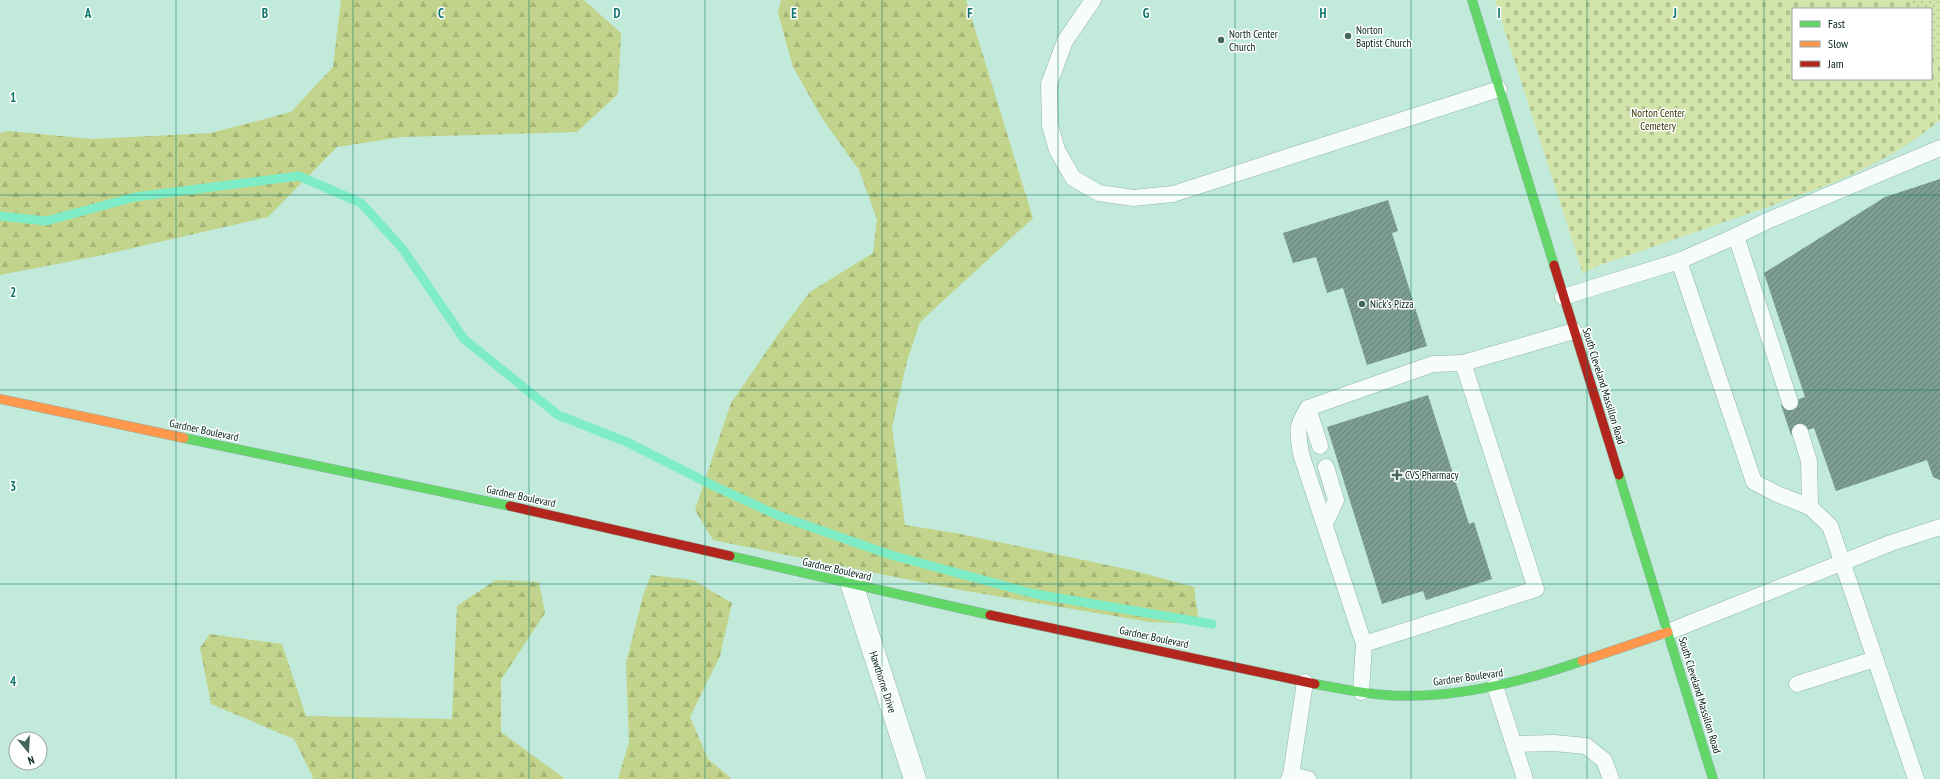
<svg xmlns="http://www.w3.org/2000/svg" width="1940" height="779" font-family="'PT Sans Narrow',sans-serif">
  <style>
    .forest { fill: url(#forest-firs) }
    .cemetery { fill: url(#cemetery-stones) }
    .park { fill: url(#park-dots) }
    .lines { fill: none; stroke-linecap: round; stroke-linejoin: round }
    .stream { stroke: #7decc7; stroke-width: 9 }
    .building { fill: url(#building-hatch) }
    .lane-casing { stroke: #8fb4a6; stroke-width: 17 }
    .street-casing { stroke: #8fb4a6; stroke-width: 23 }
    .fast-casing { stroke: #8fb4a6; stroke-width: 10 }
    .slow-casing { stroke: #8fb4a6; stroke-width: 10 }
    .jam-casing { stroke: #8fb4a6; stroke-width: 10 }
    .lane { stroke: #f6fcf9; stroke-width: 16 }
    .street { stroke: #f6fcf9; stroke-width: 22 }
    .fast { stroke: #63d668; stroke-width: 9 }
    .slow { stroke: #ff974d; stroke-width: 9 }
    .jam { stroke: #b3261e; stroke-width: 9 }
    .grid { fill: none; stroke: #0f766e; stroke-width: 1; stroke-opacity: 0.55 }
    .poi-dot { fill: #45675b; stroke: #fff; stroke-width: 1.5 }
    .labels { text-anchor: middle; stroke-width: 3; stroke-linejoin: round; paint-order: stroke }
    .poi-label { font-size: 11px; fill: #022117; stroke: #fff; text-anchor: start }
    .park-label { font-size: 11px; fill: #363501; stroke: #fff }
    .street-label { font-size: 11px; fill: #022117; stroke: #fff }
    .grid-label { font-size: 13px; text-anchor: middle; font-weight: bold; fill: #0f766e; stroke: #fff; stroke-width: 3; stroke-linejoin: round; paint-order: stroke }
  </style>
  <defs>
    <pattern id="forest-firs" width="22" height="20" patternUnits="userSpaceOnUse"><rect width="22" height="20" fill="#c2d38b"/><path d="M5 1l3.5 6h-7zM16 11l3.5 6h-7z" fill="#a5b577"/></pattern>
    <pattern id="cemetery-stones" width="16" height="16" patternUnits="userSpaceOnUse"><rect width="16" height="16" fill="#d2e4a9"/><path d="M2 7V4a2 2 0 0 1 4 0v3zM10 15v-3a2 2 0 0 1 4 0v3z" fill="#b3c391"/></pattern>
    <pattern id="park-dots" width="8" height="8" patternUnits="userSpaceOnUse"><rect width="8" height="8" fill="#d2e4a9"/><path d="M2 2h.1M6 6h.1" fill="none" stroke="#b3c391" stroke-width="1.8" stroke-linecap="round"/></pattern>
    <pattern id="building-hatch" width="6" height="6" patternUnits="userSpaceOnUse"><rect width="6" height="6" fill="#7d9e91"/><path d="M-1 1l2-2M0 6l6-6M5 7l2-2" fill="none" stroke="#648075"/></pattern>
  </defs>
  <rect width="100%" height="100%" fill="#c2eada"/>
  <g class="forest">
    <polygon points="341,0 584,0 621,33 618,94 577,132 402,137 337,147 268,217 98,256 0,275 0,133 8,131 92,139 211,133 291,112 333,67"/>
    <polygon points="781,0 966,0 1033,218 920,322 907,361 892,427 905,525 956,533 1131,570 1194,587 1199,624 1150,622 960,590 713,540 695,510 731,403 779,333 810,292 873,253 877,219 859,170 822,118 793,67 778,13"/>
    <polygon points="651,575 693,580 732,603 720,656 690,717 708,759 732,779 618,779 629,742 626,663 643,596"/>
    <polygon points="496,580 539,582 545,613 501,680 501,732 565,779 312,779 313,777 294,739 211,704 200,648 210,634 282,644 306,716 452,719 457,606"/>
  </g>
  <path class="cemetery" d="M1495 0H1910L1914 9H1793V79H1931V47L1940 67V120C1884 168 1816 190 1747 214 1697 232 1646 249 1595 267L1583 274Z"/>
  <polygon class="park" points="1910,0 1940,0 1940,67 1931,47 1931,9 1914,9"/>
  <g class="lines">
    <polyline class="stream" points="0,216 46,221 135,197 299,176 361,203 402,248 464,339 558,415 629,443 714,486 777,515 891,555 1035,594 1212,624"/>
  </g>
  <g class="building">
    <polygon points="1940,179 1940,480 1933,477 1927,460 1836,491 1814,428 1791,435 1781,405 1805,397 1764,273 1885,197"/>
    <polygon points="1388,200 1398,231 1392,233 1427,346 1367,365 1343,288 1327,293 1316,257 1293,263 1283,233"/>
    <polygon points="1428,395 1469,524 1474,522 1492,579 1426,600 1423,591 1382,604 1327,427"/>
  </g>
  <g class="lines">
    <defs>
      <g id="lane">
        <polyline points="1093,0 1065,41 1049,84 1050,125 1057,150 1073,178 1099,193 1133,198 1173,194 1499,89"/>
        <polyline points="1736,236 1790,402"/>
        <polyline points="1679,261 1754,482 1777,494 1810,507 1830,526 1916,779"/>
        <polyline points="1563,297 1679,261 1736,236 1767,221 1940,148"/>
        <polyline points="1308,408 1320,446"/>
        <polyline points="1800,432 1809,461 1810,507"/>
        <polyline points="1325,524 1336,500 1326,467"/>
        <polyline points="1668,632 1891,543 1940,527"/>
        <path d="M1364 644 1301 454C1298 432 1295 428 1308 408L1433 364 1463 363 1574 331"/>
        <polyline points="1797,684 1875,659"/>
        <polyline points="1495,686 1525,779"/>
        <polyline points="1361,692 1364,644 1536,589 1463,363"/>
        <polyline points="1515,744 1554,743 1586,746 1604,760 1611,779"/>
        <polyline points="1291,775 1305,682"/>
        <polyline points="1289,779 1291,775 1308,779"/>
      </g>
      <polyline id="street" points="852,585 915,779"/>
      <g id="fast">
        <polyline points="1472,0 1554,265"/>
        <polyline points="184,438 510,506"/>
        <polyline points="1619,475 1713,779"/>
        <polyline points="730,556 990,615"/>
        <path d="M1315 684C1338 688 1361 693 1385 695 1449 700 1522 682 1582 661"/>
      </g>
      <g id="slow">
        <polyline points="0,399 184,438"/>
        <polyline points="1582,661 1668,632"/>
      </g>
      <g id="jam">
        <polyline points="1554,265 1619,475"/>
        <polyline points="510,506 730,556"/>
        <polyline points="990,615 1315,684"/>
      </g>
    </defs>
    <use href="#lane" class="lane-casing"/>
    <use href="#street" class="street-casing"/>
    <use href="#fast" class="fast-casing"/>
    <use href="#slow" class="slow-casing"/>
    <use href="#jam" class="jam-casing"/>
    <use href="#lane" class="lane"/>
    <use href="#street" class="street"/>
    <use href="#fast" class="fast"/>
    <use href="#slow" class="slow"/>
    <use href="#jam" class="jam"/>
  </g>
  <path class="grid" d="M176 0V779M353 0V779M529 0V779M705 0V779M882 0V779M1058 0V779M1235 0V779M1411 0V779M1587 0V779M1764 0V779M0 195H1940M0 390H1940M0 584H1940"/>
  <g class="poi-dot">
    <circle cx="1348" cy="36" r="4"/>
    <circle cx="1221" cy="40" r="4"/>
    <circle cx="1362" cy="304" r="4"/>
    <path d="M1395 469h4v4h4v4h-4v4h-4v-4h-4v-4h4z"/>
  </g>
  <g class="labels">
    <g class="poi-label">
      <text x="1356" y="34">Norton<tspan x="1356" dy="13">Baptist Church</tspan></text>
      <text x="1229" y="38">North Center<tspan x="1229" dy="13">Church</tspan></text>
      <text x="1370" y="308">Nick's Pizza</text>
      <text x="1405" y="479">CVS Pharmacy</text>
    </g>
    <g class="park-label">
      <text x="1658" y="117">Norton Center<tspan x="1658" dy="13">Cemetery</tspan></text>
    </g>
    <g class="street-label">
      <text transform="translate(1604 386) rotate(73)" y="4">South Cleveland Massillon Road</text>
      <text transform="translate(204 430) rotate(12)" y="4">Gardner Boulevard</text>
      <text transform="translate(521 496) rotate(12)" y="4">Gardner Boulevard</text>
      <text transform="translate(837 569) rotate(13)" y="4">Gardner Boulevard</text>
      <text transform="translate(1154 637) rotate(12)" y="4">Gardner Boulevard</text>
      <text transform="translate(1468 677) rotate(-8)" y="4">Gardner Boulevard</text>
      <text transform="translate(883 682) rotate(72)" y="4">Hawthorne Drive</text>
      <text transform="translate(1700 695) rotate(73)" y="4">South Cleveland Massillon Road</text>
    </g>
  </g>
  <g class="grid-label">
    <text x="88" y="18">A</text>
    <text x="265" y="18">B</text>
    <text x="441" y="18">C</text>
    <text x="617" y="18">D</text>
    <text x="794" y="18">E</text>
    <text x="970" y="18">F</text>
    <text x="1146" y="18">G</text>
    <text x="1323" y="18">H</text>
    <text x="1499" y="18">I</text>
    <text x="1675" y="18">J</text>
    <text x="13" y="102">1</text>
    <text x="13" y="297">2</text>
    <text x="13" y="491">3</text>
    <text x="13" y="686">4</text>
  </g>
  <rect x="1792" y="8" width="140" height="72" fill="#ffffff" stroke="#9aa6a2"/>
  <rect x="1800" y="21" width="20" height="6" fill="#63d668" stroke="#9aa6a2"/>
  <text x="1828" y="28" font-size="12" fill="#022117">Fast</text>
  <rect x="1800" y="41" width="20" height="6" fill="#ff974d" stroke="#9aa6a2"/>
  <text x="1828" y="48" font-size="12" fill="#022117">Slow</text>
  <rect x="1800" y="61" width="20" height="6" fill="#b3261e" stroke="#9aa6a2"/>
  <text x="1828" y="68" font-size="12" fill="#022117">Jam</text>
  <g transform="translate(28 751) rotate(162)"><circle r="19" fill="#ffffff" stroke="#9aa6a2"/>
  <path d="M0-3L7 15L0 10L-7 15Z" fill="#45675b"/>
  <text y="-6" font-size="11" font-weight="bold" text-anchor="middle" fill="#022117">N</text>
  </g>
</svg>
